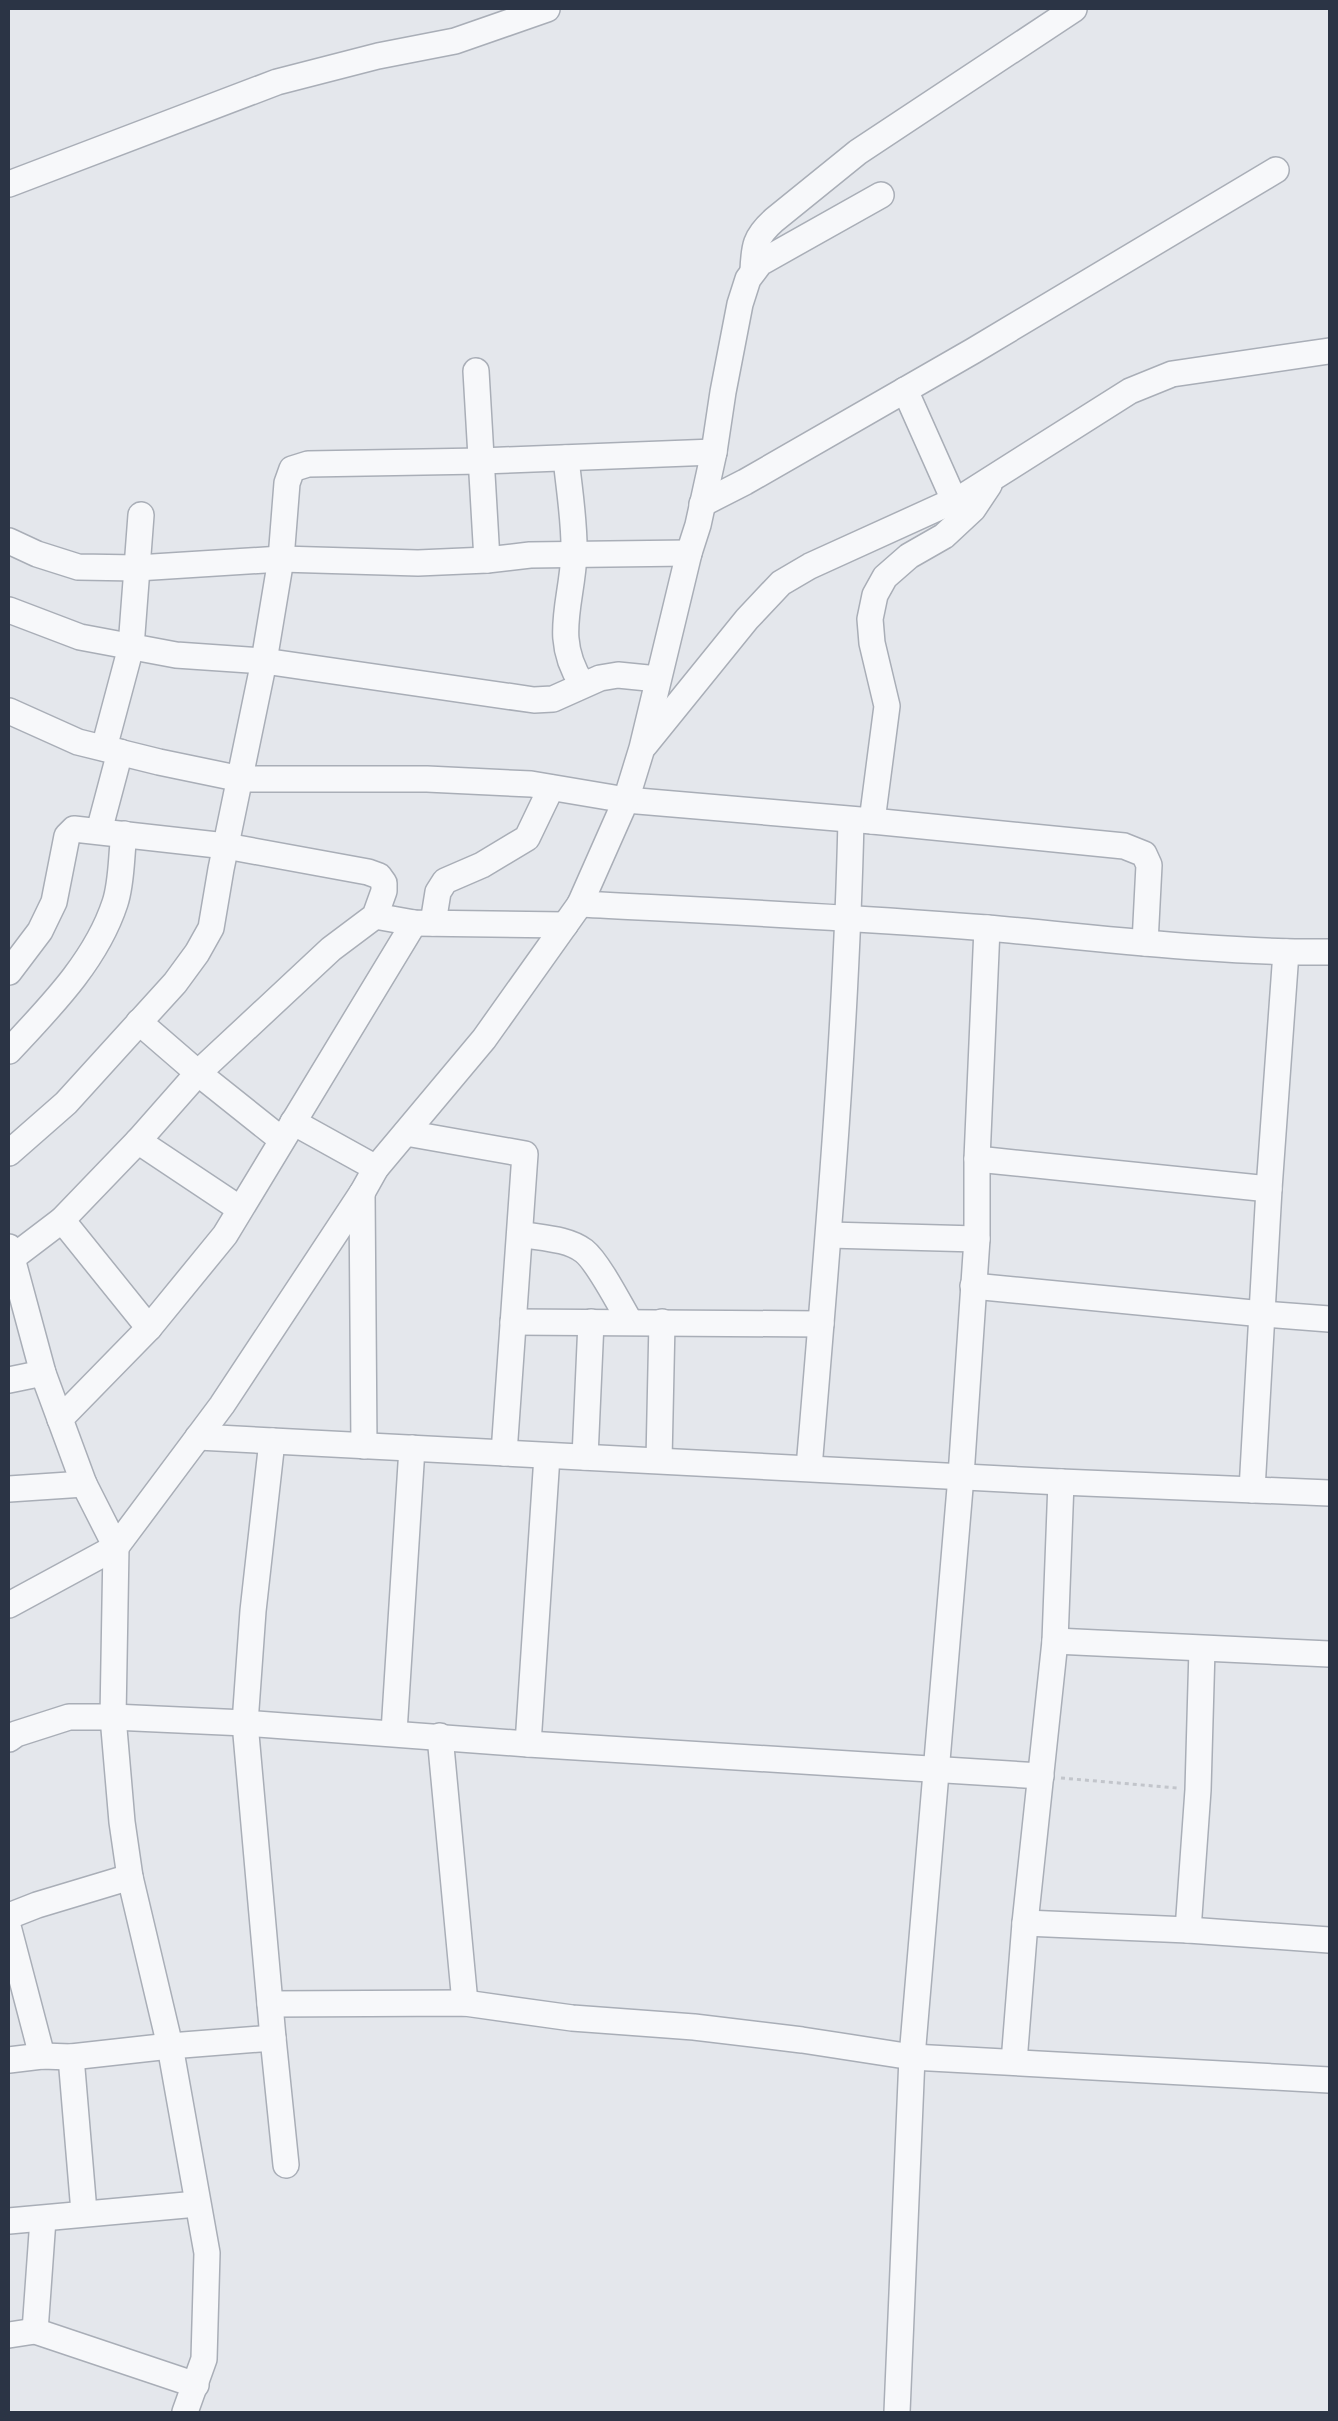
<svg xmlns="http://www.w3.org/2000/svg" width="1338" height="2421" font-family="Barlow,sans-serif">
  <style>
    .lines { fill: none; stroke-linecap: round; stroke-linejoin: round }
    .minor-casing { stroke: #a9aeb7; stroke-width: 28 }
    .path { stroke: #c2c5cb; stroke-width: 3; stroke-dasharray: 4 4; stroke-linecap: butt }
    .minor { stroke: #f7f8fa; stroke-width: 25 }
  </style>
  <rect width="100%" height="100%" fill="#e4e7ec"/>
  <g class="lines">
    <defs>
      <g id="minor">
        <polyline points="9,184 277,82 378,56 455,41 547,9"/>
        <path d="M753 271C754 246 755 237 774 220L858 152 1074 9"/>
        <polyline points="476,371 487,560"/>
        <polyline points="905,390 954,500"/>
        <path d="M566 458C569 489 575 523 574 554 572 604 552 638 582 684"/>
        <polyline points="702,504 745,482 973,351 1276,170"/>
        <polyline points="9,541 37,554 78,567 137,568 281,559 418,563 487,560 530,555 689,553"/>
        <polyline points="9,610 80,637 176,655 264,661 534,700 553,699 600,678 618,675 658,679"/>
        <polyline points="9,711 78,742 159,762 241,779 427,779 531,784 626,800 872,821 1124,846 1144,854 1149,865 1145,943"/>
        <polyline points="645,745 747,619 781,583 810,566 964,496 1130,391 1172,374 1329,351"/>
        <polyline points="104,748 131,647 141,515"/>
        <polyline points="872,821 887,706 872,643 870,619 875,595 885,577 909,556 944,536 973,509 989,485"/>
        <polyline points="99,831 120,752"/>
        <path d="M580 904C715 911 851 917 987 928 1101 938 1215 953 1329 952"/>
        <polyline points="375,916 414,923 565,925"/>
        <polyline points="433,923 438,892 445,881 482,865 527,838 551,788"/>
        <polyline points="9,972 40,931 54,902 67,836 74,829 226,846 368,872 379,876 384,883 384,891 375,916 331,949 198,1073 138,1141 62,1220 12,1258"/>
        <polyline points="139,1022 198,1073 282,1140"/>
        <path d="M9 1051C50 1007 96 961 115 903 122 882 121 856 124 834"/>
        <polyline points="293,1122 376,1168"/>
        <polyline points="406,1133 525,1154 504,1453"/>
        <polyline points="138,1141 240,1209"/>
        <polyline points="9,1153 66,1103 175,983 197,953 211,928 221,869 264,661 281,559 287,483 292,469 308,464 481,461 714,452"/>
        <polyline points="977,1159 1269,1189"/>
        <polyline points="362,1193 364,1446"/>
        <polyline points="62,1220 149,1328"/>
        <path d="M520 1234C540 1238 567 1238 584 1251 598 1262 620 1305 630 1322"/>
        <polyline points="829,1235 977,1239"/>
        <polyline points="9,1247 43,1373 84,1484 116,1547 113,1717 122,1822 130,1877 170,2046 207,2253 204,2359 185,2412"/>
        <polyline points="973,1286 1263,1314 1329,1319"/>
        <polyline points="513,1322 821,1324"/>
        <polyline points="9,1380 43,1373"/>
        <polyline points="60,1419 149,1328 225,1235 414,923"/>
        <polyline points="198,1437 1061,1482 1329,1493"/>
        <polyline points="272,1441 253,1611 245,1723 273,2038 286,2165"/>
        <polyline points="585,1457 591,1322"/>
        <polyline points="659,1460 662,1322"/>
        <path d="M809 1468C827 1252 846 1036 851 820"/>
        <polyline points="9,1489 84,1484"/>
        <polyline points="1252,1490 1269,1189 1286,952"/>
        <polyline points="9,1605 116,1547 222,1405 362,1193 376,1168 484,1039 580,904 626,800 642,748 689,553 698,525 714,452 723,392 740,304 748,279 760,263 881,195"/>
        <polyline points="1055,1641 1329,1654"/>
        <polyline points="394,1732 412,1448"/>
        <polyline points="440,1736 465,2003"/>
        <polyline points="9,1739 16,1734 69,1717 113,1717 245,1723 528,1744 1041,1776"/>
        <polyline points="528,1744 547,1456"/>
        <polyline points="9,1916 37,1905 130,1877"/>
        <polyline points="1025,1923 1188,1930 1329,1940"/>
        <polyline points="9,1930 42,2056"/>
        <polyline points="1188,1930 1198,1790 1202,1649"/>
        <polyline points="270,2004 465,2003 572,2018 694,2027 802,2040 912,2057 1329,2080"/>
        <polyline points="71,2057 84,2212"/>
        <polyline points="9,2060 42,2056 71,2057 170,2046 273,2038"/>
        <polyline points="1014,2062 1025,1923 1055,1641 1061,1482"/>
        <polyline points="9,2221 197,2204"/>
        <polyline points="35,2331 43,2219"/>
        <polyline points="9,2335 35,2331 196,2385"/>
        <polyline points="897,2412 912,2057 961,1476 977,1239 977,1159 987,928"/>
      </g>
    </defs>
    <use href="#minor" class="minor-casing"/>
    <polyline class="path" points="1061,1778 1177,1788"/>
    <use href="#minor" class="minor"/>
  </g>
  <rect width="1338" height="2421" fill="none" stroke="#2b3445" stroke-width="20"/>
</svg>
